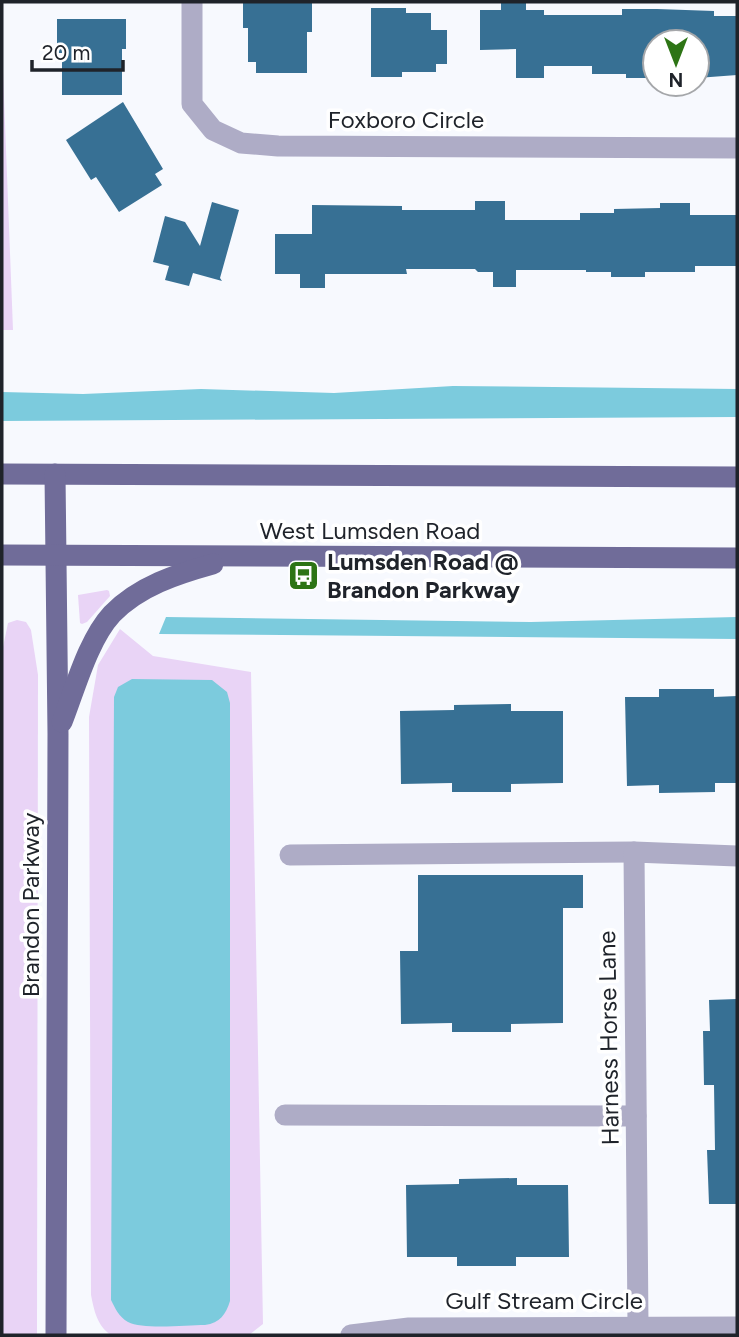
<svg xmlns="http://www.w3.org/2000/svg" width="739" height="1337" font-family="Figtree,sans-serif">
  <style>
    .green { fill: #e9d4f6 }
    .water { fill: #7ccbdd }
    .building { fill: #377094 }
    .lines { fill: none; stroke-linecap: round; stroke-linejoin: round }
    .minor { stroke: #aeacc6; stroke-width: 21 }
    .major { stroke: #706c99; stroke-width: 21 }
    .labels { text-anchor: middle; stroke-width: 7; stroke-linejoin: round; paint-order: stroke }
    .street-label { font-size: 24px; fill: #1f232a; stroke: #fff }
    .poi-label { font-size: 24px; font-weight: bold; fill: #1f232a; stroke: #fff; text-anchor: start }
  </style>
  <rect width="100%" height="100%" fill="#f7f9fe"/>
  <g class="green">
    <polygon points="2,46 13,330 2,330"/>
    <polygon points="107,590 109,591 110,596 87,622 82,624 80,623 78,595"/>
    <polygon points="17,620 26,622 31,630 38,675 37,1335 2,1335 2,652 8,623"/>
    <path d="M120 629 153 656 251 672 263 1324 249 1335H111C97 1326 94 1310 91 1295L89 717 98 665Z"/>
  </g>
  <g class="water">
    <polygon points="453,386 737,389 737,417 2,421 2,392 83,394 201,389 334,393"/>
    <polygon points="166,617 531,622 737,617 737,639 159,634"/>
    <path d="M132 679 212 680 227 692 230 703V1301C226 1314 220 1323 205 1325 187 1325 143 1330 128 1322 119 1317 115 1308 111 1300L114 697 118 687Z"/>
  </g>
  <g class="building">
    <polygon points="243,2 312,2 312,32 307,32 307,73 256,73 256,62 248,62 248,28 243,28"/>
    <polygon points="501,2 526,2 526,10 544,10 544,15 622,15 622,9 657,9 714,11 714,16 737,16 737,75 697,78 697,42 655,42 655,78 626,78 626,74 592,74 592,66 544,66 544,78 516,78 516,49 480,50 480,10 501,10"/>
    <polygon points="371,8 406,8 406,13 431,13 431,30 447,30 447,64 436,64 436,72 402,72 402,77 371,77"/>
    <polygon points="57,19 126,19 126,49 122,49 122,95 62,95 62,53 57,53"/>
    <polygon points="123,102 163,169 155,174 162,185 119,212 96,177 91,180 66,140"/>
    <polygon points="475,201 505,201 505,220 580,220 580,213 614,213 614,209 660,208 660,203 690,203 690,215 736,215 736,266 695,266 695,272 645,272 645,277 611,277 611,272 586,272 586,270 516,270 516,287 493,287 493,272 478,272 475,269 406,269 407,274 325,274 325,288 300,288 300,274 275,274 275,234 312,234 312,205 402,206 402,210 475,210"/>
    <polygon points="212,202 239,210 220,278 222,281 193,273 189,286 165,280 169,266 153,262 165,216 185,222 200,246"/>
    <polygon points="659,689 714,689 714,697 737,696 737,783 715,783 715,792 659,793 659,785 627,786 625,697 659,697"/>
    <polygon points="511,704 511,711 563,711 563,783 511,784 511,792 452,792 452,783 401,784 400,711 454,710 454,705"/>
    <polygon points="418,875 583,875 583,908 563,908 563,1023 511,1024 511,1032 452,1032 452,1023 401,1024 400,951 418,951"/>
    <polygon points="737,999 737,1204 709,1204 707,1150 715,1150 714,1085 704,1085 703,1031 710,1031 709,1000"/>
    <polygon points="517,1178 517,1185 568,1185 569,1257 516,1257 516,1266 457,1266 457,1257 407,1257 406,1185 459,1184 459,1179"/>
  </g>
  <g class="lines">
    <g class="minor">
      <polyline points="192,2 192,104 213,130 241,143 278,146 737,148"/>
      <polyline points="290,855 634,852"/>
      <polyline points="285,1115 636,1116"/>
      <polyline points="638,1326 634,852 737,856"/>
      <polyline points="351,1335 409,1328 737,1327"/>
    </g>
    <g class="major">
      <polyline points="2,474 737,477"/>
      <polyline points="55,474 58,734 56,1335"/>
      <polyline points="2,555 737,558"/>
      <path d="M62 722C75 689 88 640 112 614 139 586 177 574 213 564"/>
    </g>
  </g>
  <defs>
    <symbol id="bus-square" viewBox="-11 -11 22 22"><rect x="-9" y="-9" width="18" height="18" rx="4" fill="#2d7415" stroke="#fff"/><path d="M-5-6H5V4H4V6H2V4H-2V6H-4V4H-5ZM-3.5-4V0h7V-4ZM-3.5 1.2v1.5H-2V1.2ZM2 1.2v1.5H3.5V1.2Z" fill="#fff"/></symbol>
  </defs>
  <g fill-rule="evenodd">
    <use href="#bus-square" x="286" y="558" width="35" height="35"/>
  </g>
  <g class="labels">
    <g class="street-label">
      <text x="406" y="128">Foxboro Circle</text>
      <text x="370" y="539">West Lumsden Road</text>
      <text transform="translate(31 905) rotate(-90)" y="8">Brandon Parkway</text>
      <text transform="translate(609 1038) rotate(-91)" y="8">Harness Horse Lane</text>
      <text x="544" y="1309">Gulf Stream Circle</text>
    </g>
    <g class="poi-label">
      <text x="327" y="570">Lumsden Road @<tspan x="327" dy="28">Brandon Parkway</tspan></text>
    </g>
  </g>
  <rect width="739" height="1337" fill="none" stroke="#1f232a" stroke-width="7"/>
  <g transform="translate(676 63) rotate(180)"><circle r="33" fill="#ffffff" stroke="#a5a7aa" stroke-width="2"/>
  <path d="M0-5L12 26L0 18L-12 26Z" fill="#2d7415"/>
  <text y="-10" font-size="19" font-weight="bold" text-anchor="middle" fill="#1f232a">N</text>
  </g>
  <path d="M32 60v10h91v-10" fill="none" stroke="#1f232a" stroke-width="3.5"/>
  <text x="42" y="60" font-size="21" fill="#1f232a" stroke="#ffffff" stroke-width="5" paint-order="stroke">20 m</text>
</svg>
